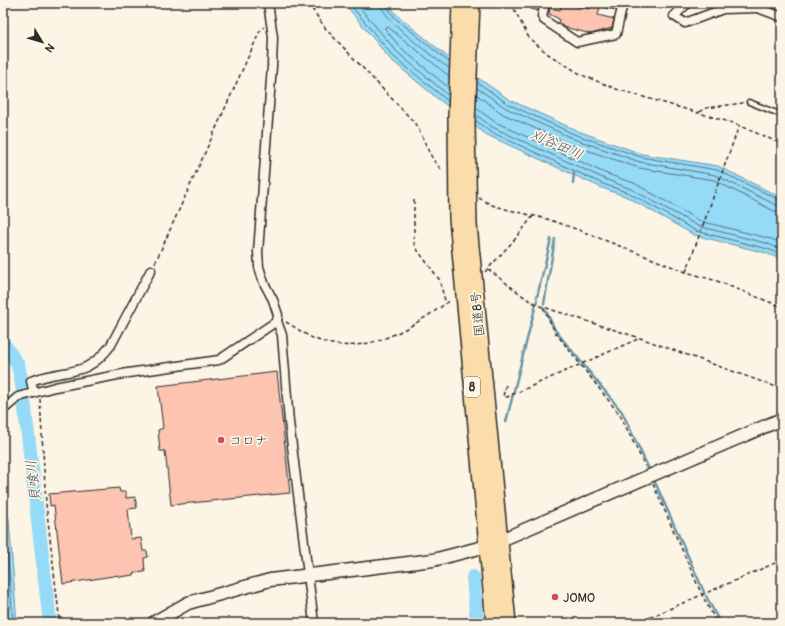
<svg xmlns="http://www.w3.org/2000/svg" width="785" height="626" font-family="Pangolin,'Klee One',sans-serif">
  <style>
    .water { fill: #95daf7; stroke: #6b94a5 }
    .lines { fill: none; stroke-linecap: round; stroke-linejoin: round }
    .shore { stroke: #55717d; stroke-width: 1 }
    .stream { stroke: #6b94a5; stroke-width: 2.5 }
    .river { stroke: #95daf7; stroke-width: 14 }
    .building { fill: #fcc4b1; stroke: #2b2b2b }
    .lane-casing { stroke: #2b2b2b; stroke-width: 7 }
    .street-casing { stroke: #2b2b2b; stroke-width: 11 }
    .secondary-casing { stroke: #2b2b2b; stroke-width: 15 }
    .highway-casing { stroke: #2b2b2b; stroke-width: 18 }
    .path { stroke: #2b2b2b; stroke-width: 1.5; stroke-dasharray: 4 3; stroke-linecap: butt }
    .lane { stroke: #fcf5e5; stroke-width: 4 }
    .street { stroke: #fcf5e5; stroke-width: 8 }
    .secondary { stroke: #fcf5e5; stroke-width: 12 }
    .highway { stroke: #fbddab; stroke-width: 15 }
    .poi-dot { fill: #d1495b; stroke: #fcf5e5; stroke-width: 1.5 }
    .labels { text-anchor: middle; stroke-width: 3.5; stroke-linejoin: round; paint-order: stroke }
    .shield { fill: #fcf5e5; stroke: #6a6863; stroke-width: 1 }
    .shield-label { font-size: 12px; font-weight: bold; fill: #2b2b2b }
    .street-label { font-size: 13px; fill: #2b2b2b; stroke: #fcf5e5 }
    .poi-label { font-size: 13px; fill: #2b2b2b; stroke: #fcf5e5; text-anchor: start }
    .water-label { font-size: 14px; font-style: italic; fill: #46575e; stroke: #fcf5e5 }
  </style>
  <rect width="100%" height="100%" fill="#fcf5e5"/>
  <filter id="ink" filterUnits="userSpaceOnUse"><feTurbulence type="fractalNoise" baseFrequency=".025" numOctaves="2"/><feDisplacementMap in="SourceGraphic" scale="8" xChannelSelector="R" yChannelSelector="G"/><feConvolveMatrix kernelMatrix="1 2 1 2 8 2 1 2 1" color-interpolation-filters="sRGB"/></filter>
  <g filter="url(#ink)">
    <g class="water">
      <polygon points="344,3 388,3 397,15 449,58 510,100 578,131 642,154 718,166 782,198 782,260 766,253 694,235 627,197 602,188 487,135 438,99 390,59"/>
      <polygon points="3,501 9,519 17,623 3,623"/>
    </g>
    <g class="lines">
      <g class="shore">
        <polyline points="349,3 393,56 448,101"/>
        <polyline points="356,3 397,52 448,95"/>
        <path d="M380 3C381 18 435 59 449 68"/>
        <polyline points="385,3 395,18 449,62"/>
        <polyline points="477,82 508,104 576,135 641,157 717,170 782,201"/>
        <polyline points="449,88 401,48 385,29 385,27 388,27 449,76"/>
        <polyline points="477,88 506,108 574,139 640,162 715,175 776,205 782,206"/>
        <polyline points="477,95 503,114 572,145 639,168 714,180 774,211 782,212"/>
        <polyline points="476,108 495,122 607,174 634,183 700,221 771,239 782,243"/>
        <polyline points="476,115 492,127 605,179 631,189 698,226 769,244 782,250"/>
        <polyline points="476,121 489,131 603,184 629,193 696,231 768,249 782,255"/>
        <polyline points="3,511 5,520 13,623"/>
        <polyline points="3,559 8,623"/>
      </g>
      <g class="stream">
        <polyline points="573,183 574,172"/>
        <polyline points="537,297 551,239"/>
        <polyline points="544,304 555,239"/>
        <polyline points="546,311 555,330 622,412 649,469"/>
        <polyline points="506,422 537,300"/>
        <polyline points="654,480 704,592"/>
        <polyline points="706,596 720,623"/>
      </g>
      <g class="river">
        <polyline points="3,343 18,365 22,384 50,623"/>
        <polyline points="473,577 477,623"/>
      </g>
    </g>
    <g class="building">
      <polygon points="532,3 539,3 538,11 531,9"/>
      <polygon points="562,3 590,9 591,5 600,7 598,15 614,19 612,28 591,34 564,27 558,23 559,19 549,14 550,8 560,10"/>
      <polygon points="277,372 290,493 171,505 165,451 160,451 158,430 163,428 158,386"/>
      <polygon points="119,488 120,492 126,492 126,498 135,497 137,508 128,509 131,539 141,538 143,551 147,551 148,557 144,558 145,572 134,573 134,575 119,577 119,575 63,584 54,505 50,506 49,494"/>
    </g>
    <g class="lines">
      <defs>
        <polyline id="lane" points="749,102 782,115"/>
        <g id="street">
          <polyline points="268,3 273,37 272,66 258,252 259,267 264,283 273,300 278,315 277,321 282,335 289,422 314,623"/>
          <polyline points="545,3 542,16 544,20 577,42 616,34 623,3"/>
          <polyline points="607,3 622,6"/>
          <polyline points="688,3 674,16 685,23 723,9 758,8 762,3"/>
          <polyline points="758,8 782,17"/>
          <path d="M34 393 31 381C66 367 85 380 111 345L151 270"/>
          <polyline points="3,410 18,397 55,387 128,373 219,360 277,321"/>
        </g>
        <polyline id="secondary" points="153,623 188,603 270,580 433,560 487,546 782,419"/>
        <g id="highway">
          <polyline points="460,3 456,117 457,218 494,623"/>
          <polyline points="472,3 467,124 469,225 508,623"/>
        </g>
      </defs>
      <use href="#lane" class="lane-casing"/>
      <use href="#street" class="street-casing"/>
      <use href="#secondary" class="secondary-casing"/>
      <use href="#highway" class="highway-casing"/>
      <g class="path">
        <path d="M308 3 326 29 412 120C425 135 427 157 442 170"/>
        <polyline points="511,3 529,38 548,54 582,75 616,89 733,123 782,144"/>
        <polyline points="699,112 706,108 743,103"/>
        <polyline points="479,198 492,205 509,210 547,219 576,229 686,272 717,281 782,307"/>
        <polyline points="414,200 414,243 416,248 439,279 446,304"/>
        <polyline points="155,263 260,31 264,27"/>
        <polyline points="488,269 527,299 540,306 640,338 782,389"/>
        <polyline points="485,272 516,238 533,216"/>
        <polyline points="686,272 739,126"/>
        <polyline points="543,307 555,332 620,415 646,468"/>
        <path d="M286 322C297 328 309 338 321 341 369 357 413 326 451 300"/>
        <polyline points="506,385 503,396 507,397 640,338"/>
        <polyline points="40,399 46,504 60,623"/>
        <polyline points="653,484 702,595 717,623"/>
        <polyline points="637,623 782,560"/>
      </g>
      <use href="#lane" class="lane"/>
      <use href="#street" class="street"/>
      <use href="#secondary" class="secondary"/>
      <use href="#highway" class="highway"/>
    </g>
  </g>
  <g class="poi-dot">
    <circle cx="221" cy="440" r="4"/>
    <circle cx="555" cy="597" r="4"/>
  </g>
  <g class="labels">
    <rect class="shield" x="464" y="377" width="16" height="20" rx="3"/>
    <g class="shield-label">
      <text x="472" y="391">8</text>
    </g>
    <g class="street-label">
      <text transform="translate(477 314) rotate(-96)" y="5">国道8号</text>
    </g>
    <g class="poi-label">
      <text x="229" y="445">コロナ</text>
      <text x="563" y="602">JOMO</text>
    </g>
    <g class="water-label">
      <text transform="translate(557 144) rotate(24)" y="5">刈谷田川</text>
      <text transform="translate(33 481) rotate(-97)" y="5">貝喰川</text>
    </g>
  </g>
  <rect width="785" height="626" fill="none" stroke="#fcf5e5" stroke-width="16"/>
  <rect x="8" y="8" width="769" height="610" fill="none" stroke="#2b2b2b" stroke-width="1.5" filter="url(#ink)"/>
  <g transform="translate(42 42) rotate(128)" stroke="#fcf5e5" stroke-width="3" paint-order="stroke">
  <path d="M0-3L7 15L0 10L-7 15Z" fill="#2b2b2b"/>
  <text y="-6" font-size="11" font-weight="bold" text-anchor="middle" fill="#2b2b2b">N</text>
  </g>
</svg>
